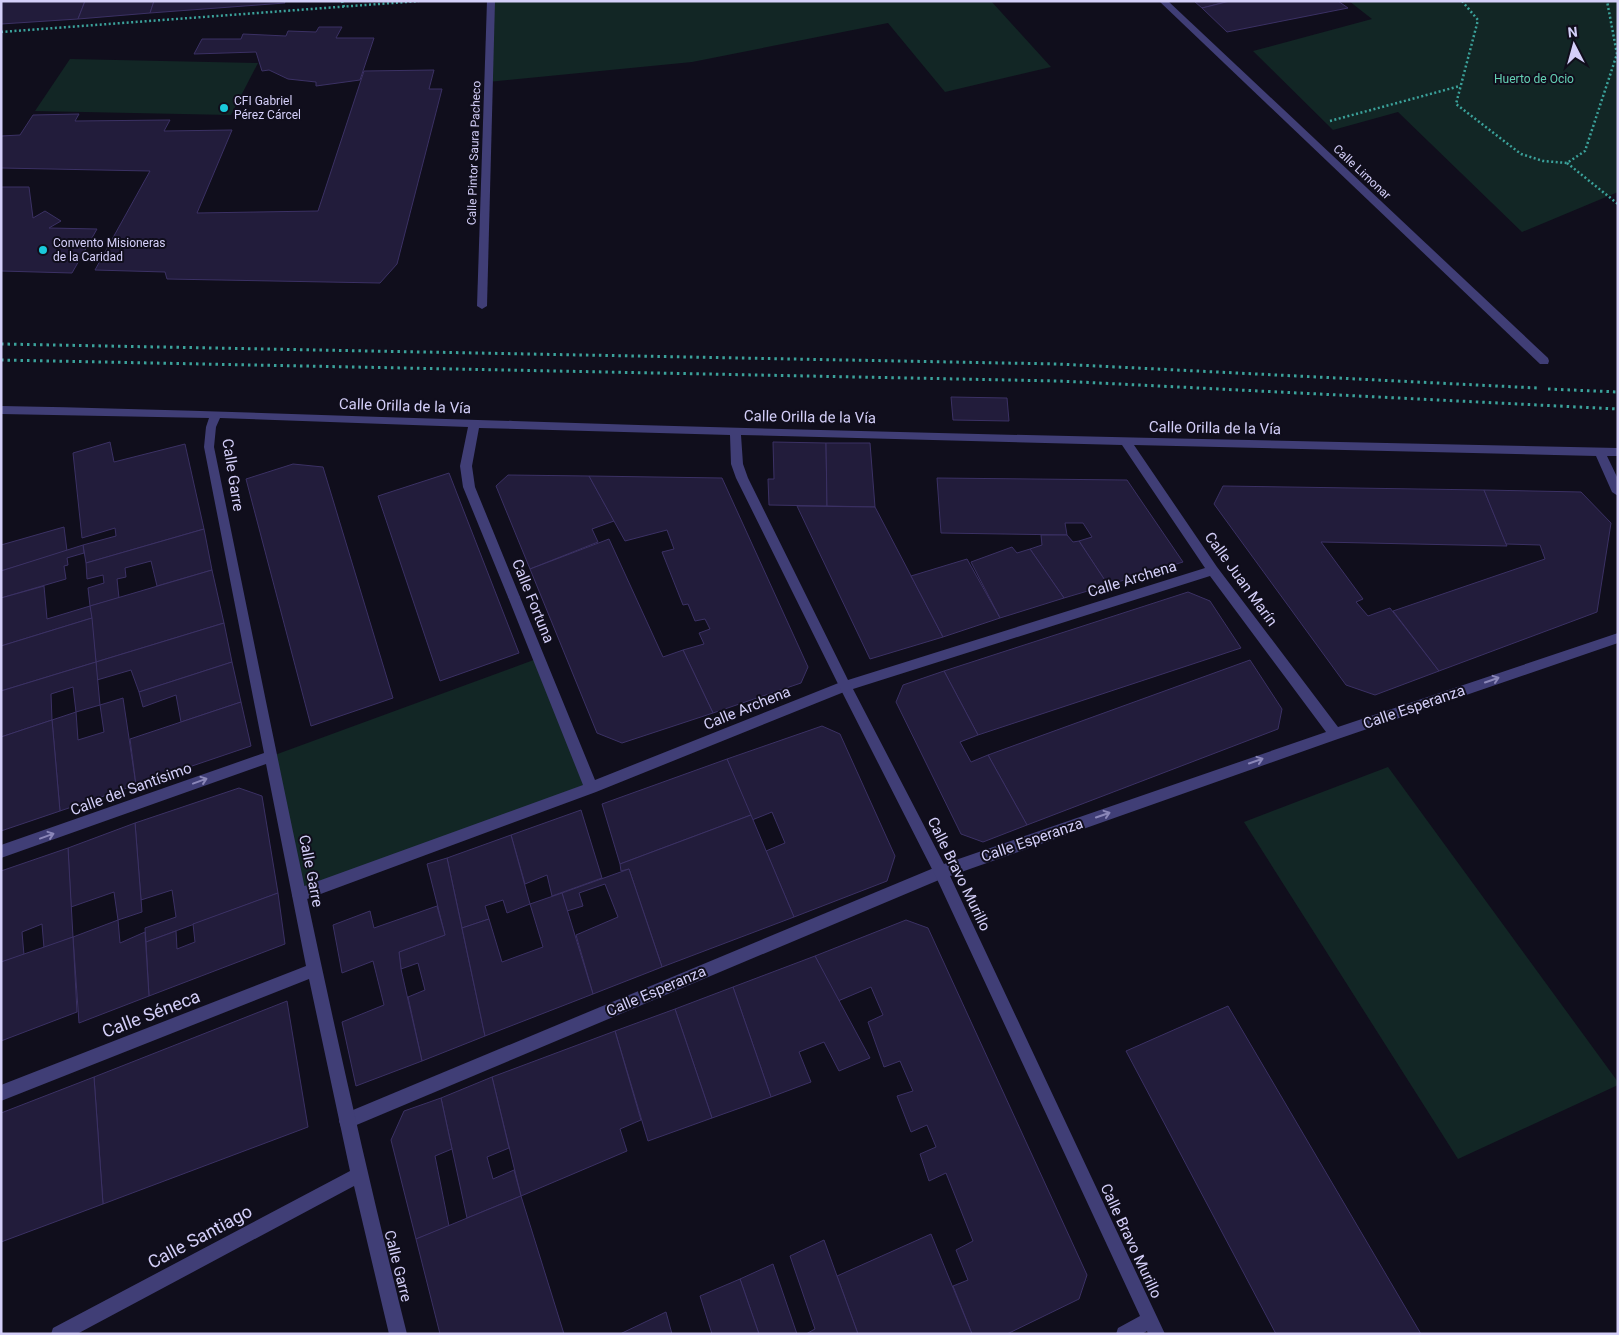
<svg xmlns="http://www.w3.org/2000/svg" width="1619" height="1335" font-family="Roboto,sans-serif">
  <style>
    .green { fill: #122625 }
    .building { fill: #221c3b; stroke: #3b3164 }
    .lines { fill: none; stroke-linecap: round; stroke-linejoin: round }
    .path-far1 { stroke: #3ba29b; stroke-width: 2.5; stroke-dasharray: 2 2.5; stroke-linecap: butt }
    .path { stroke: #3ba29b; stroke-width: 3; stroke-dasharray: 2.5 4; stroke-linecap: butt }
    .pedestrian { fill: #403e76; fill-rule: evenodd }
    .minor { fill: #403e76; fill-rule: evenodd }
    .oneway { stroke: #8a86b8 }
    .poi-dot { fill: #1ac9db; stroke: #100e1c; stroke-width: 2 }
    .labels { text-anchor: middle; stroke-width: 4; stroke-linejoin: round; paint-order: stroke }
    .far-park-label { font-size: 12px; fill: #64d0b4; stroke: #100e1c }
    .far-poi-label { font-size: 12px; fill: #d4cff9; stroke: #100e1c; text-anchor: start }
    .far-street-label { font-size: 12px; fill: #d4cff9; stroke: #100e1c }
    .street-label { font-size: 15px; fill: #d4cff9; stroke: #100e1c }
    .near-street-label { font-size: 18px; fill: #d4cff9; stroke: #100e1c }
  </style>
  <rect width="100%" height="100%" fill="#100e1c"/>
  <g class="green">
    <polygon points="491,1 991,1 1051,67 945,92 888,23 692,62 488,82"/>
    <polygon points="1349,1 1618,1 1618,192 1522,232 1398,112 1333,130 1253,51 1372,19"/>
    <polygon points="70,59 258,63 231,115 35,111"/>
    <polygon points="539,658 591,788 299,895 272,756"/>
    <polygon points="1388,767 1618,1082 1618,1085 1458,1159 1244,822"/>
  </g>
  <g class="building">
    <polygon points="1,1 85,1 78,19 1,24"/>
    <polygon points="85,1 154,1 150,13 78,19"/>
    <polygon points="154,1 284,1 285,3 150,13"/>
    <polygon points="1194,1 1230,1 1202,8"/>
    <polygon points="1230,1 1338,1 1348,8 1227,32 1202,8"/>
    <polygon points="319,27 342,27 336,38 374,38 360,80 316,86 316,82 288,79 269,70 262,71 256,52 194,54 202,39 241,39 243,34 286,36 288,31 316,32"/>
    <polygon points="434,70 429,89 442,89 397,264 380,283 167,279 165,272 95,270 150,171 1,168 1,136 20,135 33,115 79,114 75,121 170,120 164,131 232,130 197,213 318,211 364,71"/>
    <polygon points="1,187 29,187 33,218 45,211 61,221 49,228 97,229 72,273 1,271"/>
    <polygon points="951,397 1007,398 1009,421 953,420"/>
    <polygon points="110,442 114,462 185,444 204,529 86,563 83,545 116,536 115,528 82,538 73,453"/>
    <polygon points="773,442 826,443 827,506 769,505 768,479 774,479"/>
    <polygon points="826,443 870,443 875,507 827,506"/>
    <polygon points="293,464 323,467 393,698 311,726 246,479"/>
    <polygon points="449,473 519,653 440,681 378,496"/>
    <polygon points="508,475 589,476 614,521 592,529 598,542 530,569 496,486"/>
    <polygon points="589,476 722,478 808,667 801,683 713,713 683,650 704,644 699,633 710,629 705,619 695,621 688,604 683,605 662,552 674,549 667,530 625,541"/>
    <polygon points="937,478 1127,480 1183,562 1108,585 1079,541 1092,537 1083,523 1065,523 1067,535 941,533"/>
    <polygon points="1223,486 1484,490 1507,546 1321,542 1363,599 1356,602 1368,616 1390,608 1439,671 1375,695 1346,685 1214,504"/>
    <polygon points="1484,490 1581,492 1611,523 1597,612 1439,671 1393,611 1545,559 1540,545 1506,544"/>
    <polygon points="797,506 875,507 943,637 870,659"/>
    <polygon points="64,527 67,551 1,571 1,545"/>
    <polygon points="204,529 212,570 157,586 151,561 125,568 126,577 117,579 119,598 90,606 88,588 104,583 103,575 87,579 86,563"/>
    <polygon points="1041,535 1067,535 1073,542 1079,541 1108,585 1064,598 1030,549 1042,545"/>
    <polygon points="609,539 663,657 683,650 713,713 622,743 597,733 530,569"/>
    <polygon points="83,545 84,553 67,558 68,565 64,566 66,579 1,598 1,571"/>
    <polygon points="1012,547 1017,553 1030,549 1064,598 1000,618 971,562"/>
    <polygon points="967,559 1000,618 943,637 911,576"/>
    <polygon points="212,570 224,623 96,662 90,606"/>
    <polygon points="44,586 47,619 90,606 92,618 1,646 1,598"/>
    <polygon points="1188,592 1210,601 1241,648 978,735 944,671"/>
    <polygon points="92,618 96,662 1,691 1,646"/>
    <polygon points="224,623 232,662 139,692 131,670 97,680 96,662"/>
    <polygon points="1250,660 1282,709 1278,729 1027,825 988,755"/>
    <polygon points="96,662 100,705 76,712 73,687 51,694 52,720 1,737 1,691"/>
    <polygon points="232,662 241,702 181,722 176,695 143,707 139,692"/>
    <polygon points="944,671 978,735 960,742 971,762 988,755 1027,825 983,842 961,834 896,702 903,685"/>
    <polygon points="123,698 136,785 60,811 52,720 76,712 78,740 104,732 100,705"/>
    <polygon points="241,702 251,746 136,785 130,739"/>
    <polygon points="52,720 60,811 1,831 1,737"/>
    <polygon points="822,726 840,734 895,856 887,881 794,917 766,851 785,843 772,812 752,820 727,759"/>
    <polygon points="727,759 751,815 620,864 602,804"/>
    <polygon points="239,788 262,796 278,893 146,942 145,928 176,917 172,890 141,900 135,823"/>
    <polygon points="581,810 602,878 552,896 547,875 525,884 511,835"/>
    <polygon points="751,815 794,917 662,967 629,869 621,871 620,864"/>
    <polygon points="135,823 142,912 118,920 114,892 71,907 68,848"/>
    <polygon points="511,835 530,904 507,913 503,900 485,906 489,919 462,928 447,858"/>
    <polygon points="68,848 73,937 44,948 42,924 22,932 24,955 1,962 1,871"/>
    <polygon points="447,858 485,1036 422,1061 408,997 425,990 418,963 401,969 399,952 445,935 427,864"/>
    <polygon points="629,869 662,967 593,994 576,935 618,917 605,884 579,893 583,906 567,911 562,893"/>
    <polygon points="278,893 285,944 149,996 146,942 176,931 177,949 195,942 193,924"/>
    <polygon points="562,893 593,994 485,1036 462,928 489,919 502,962 543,947 530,904"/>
    <polygon points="437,906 445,935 399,952 401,969 422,1061 356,1086 342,1022 384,1005 373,961 342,973 333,925 370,911 374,928"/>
    <polygon points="118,920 120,943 145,932 149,996 79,1023 73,937"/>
    <polygon points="906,920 928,928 1087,1275 1079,1299 1007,1334 972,1334 953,1286 968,1280 956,1250 973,1241 946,1173 929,1181 920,1154 936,1147 927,1125 911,1132 897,1096 913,1091 900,1061 884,1067 868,1022 883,1015 871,987 838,1001 815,956"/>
    <polygon points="73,937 77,1012 1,1041 1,962"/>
    <polygon points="815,956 870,1058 839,1071 824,1042 799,1052 811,1082 771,1097 733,987"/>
    <polygon points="733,987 771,1097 712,1118 675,1009"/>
    <polygon points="287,1001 308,1127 103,1204 94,1077"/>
    <polygon points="1228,1006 1421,1334 1276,1334 1126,1051"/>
    <polygon points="675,1009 712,1118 648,1141 615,1031"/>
    <polygon points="615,1031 641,1120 620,1129 627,1151 521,1196 492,1077"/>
    <polygon points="94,1077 103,1204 1,1242 1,1113"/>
    <polygon points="492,1077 509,1148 487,1157 493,1179 514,1170 521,1196 467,1218 441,1098"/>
    <polygon points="441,1098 452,1149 435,1156 449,1226 416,1239 391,1140 404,1111"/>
    <polygon points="521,1196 564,1334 440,1334 416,1239"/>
    <polygon points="931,1234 972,1334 858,1334 837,1276"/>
    <polygon points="824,1240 837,1276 858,1334 806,1334 815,1329 790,1256"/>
    <polygon points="773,1264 797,1334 759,1334 740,1279"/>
    <polygon points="740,1279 759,1334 712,1334 700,1296"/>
    <polygon points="666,1312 672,1334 620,1334"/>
  </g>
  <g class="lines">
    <g class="path-far1">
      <polyline points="342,1 344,7"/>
      <polyline points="1462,1 1478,20 1456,104 1521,154 1543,161 1567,163 1585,151 1617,54 1607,1"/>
      <polyline points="1,32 419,1"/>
      <polyline points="1330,121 1460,86"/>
      <polyline points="1567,163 1618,204"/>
    </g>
    <g class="path">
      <polyline points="1,344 1057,364 1537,388"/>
      <polyline points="1,360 1059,381 1618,409"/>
      <polyline points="1548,389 1618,392"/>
    </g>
    <g class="pedestrian">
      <polygon points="514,592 518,594 520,597 595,780 841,682 845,681 849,682 851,686 849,690 596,792 299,902 294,900 292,895 294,890 299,888 583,785 508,597 510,594"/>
      <polygon points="941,865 946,867 948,872 946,877 347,1129 341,1127 339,1121 341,1115"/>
    </g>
    <g class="minor">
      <polygon points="487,1 495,1 487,306 482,309 477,306"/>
      <polygon points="1159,1 1168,1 1548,358 1549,361 1548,364 1540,364"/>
      <path d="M1 406C172 409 343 416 513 421 881 433 1249 440 1618 448V456H1607L1618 479V496L1612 492 1596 456 1134 445 1217 567 1338 727 1618 633V643L1335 740 950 876 1165 1334H1148L1147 1331 1142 1334H1116L1118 1328 1140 1316 936 877 841 690 736 478 731 464 730 435 479 428 472 466 475 487 520 597 518 600H510L508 597 463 487 460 466 468 427 220 418 216 427 214 447C275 744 333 1040 407 1334H389L354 1186 77 1334H51L53 1328 350 1171 309 979 1 1101V1085L306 966 266 764 1 858V845L264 753 204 447 206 427 209 418 1 414ZM741 435 1122 445 1205 568 848 680 748 478 743 464ZM1210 576 1326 732 944 864 853 689Z"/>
    </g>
  </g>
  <defs><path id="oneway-shaft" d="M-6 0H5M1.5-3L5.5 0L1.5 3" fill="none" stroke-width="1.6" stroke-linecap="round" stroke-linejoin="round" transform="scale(1.25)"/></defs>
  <g class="oneway">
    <use href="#oneway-shaft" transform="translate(1492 680) rotate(-19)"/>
    <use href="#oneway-shaft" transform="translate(1256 761) rotate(-19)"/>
    <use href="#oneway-shaft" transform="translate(200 781) rotate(-20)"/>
    <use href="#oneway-shaft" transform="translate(1103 815) rotate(-19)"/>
    <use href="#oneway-shaft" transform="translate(47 836) rotate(-20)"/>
  </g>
  <g class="poi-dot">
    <circle cx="224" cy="108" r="5"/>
    <circle cx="43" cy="250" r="5"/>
  </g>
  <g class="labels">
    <g class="far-park-label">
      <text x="1534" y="83">Huerto de Ocio</text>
    </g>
    <g class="far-poi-label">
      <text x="234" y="105">CFI Gabriel<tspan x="234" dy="14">Pérez Cárcel</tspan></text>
      <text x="53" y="247">Convento Misioneras<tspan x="53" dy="14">de la Caridad</tspan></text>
    </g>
    <g class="far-street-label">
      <text transform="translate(474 153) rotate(-88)" y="4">Calle Pintor Saura Pacheco</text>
      <text transform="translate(1362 172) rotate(43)" y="4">Calle Limonar</text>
    </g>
    <g class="street-label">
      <text transform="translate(405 406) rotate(2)" y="5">Calle Orilla de la Vía</text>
      <text transform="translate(810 417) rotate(1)" y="5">Calle Orilla de la Vía</text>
      <text transform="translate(1215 428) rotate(1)" y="5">Calle Orilla de la Vía</text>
      <text transform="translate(233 475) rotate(81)" y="5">Calle Garre</text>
      <text transform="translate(1132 579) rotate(-17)" y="5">Calle Archena</text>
      <text transform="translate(1241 579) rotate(54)" y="5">Calle Juan Marín</text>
      <text transform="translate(533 601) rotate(68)" y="5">Calle Fortuna</text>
      <text transform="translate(1414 707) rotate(-19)" y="5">Calle Esperanza</text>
      <text transform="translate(747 708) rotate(-22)" y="5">Calle Archena</text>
      <text transform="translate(131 789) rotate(-20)" y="5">Calle del Santísimo</text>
      <text transform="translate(1032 840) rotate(-19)" y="5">Calle Esperanza</text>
      <text transform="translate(311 871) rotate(79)" y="5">Calle Garre</text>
      <text transform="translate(959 874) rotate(64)" y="5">Calle Bravo Murillo</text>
      <text transform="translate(656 991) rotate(-23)" y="5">Calle Esperanza</text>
      <text transform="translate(1131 1241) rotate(65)" y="5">Calle Bravo Murillo</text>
      <text transform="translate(398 1266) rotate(76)" y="5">Calle Garre</text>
    </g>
    <g class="near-street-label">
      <text transform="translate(151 1014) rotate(-21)" y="6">Calle Séneca</text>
      <text transform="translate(200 1237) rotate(-28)" y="6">Calle Santiago</text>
    </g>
  </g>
  <rect width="1619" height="1335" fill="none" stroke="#d4cff9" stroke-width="5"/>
  <g transform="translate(1574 45) rotate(354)" stroke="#100e1c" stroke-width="4" paint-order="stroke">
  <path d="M0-4L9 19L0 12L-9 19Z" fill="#d4cff9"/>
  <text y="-8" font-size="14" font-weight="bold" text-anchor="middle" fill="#d4cff9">N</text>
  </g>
</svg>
